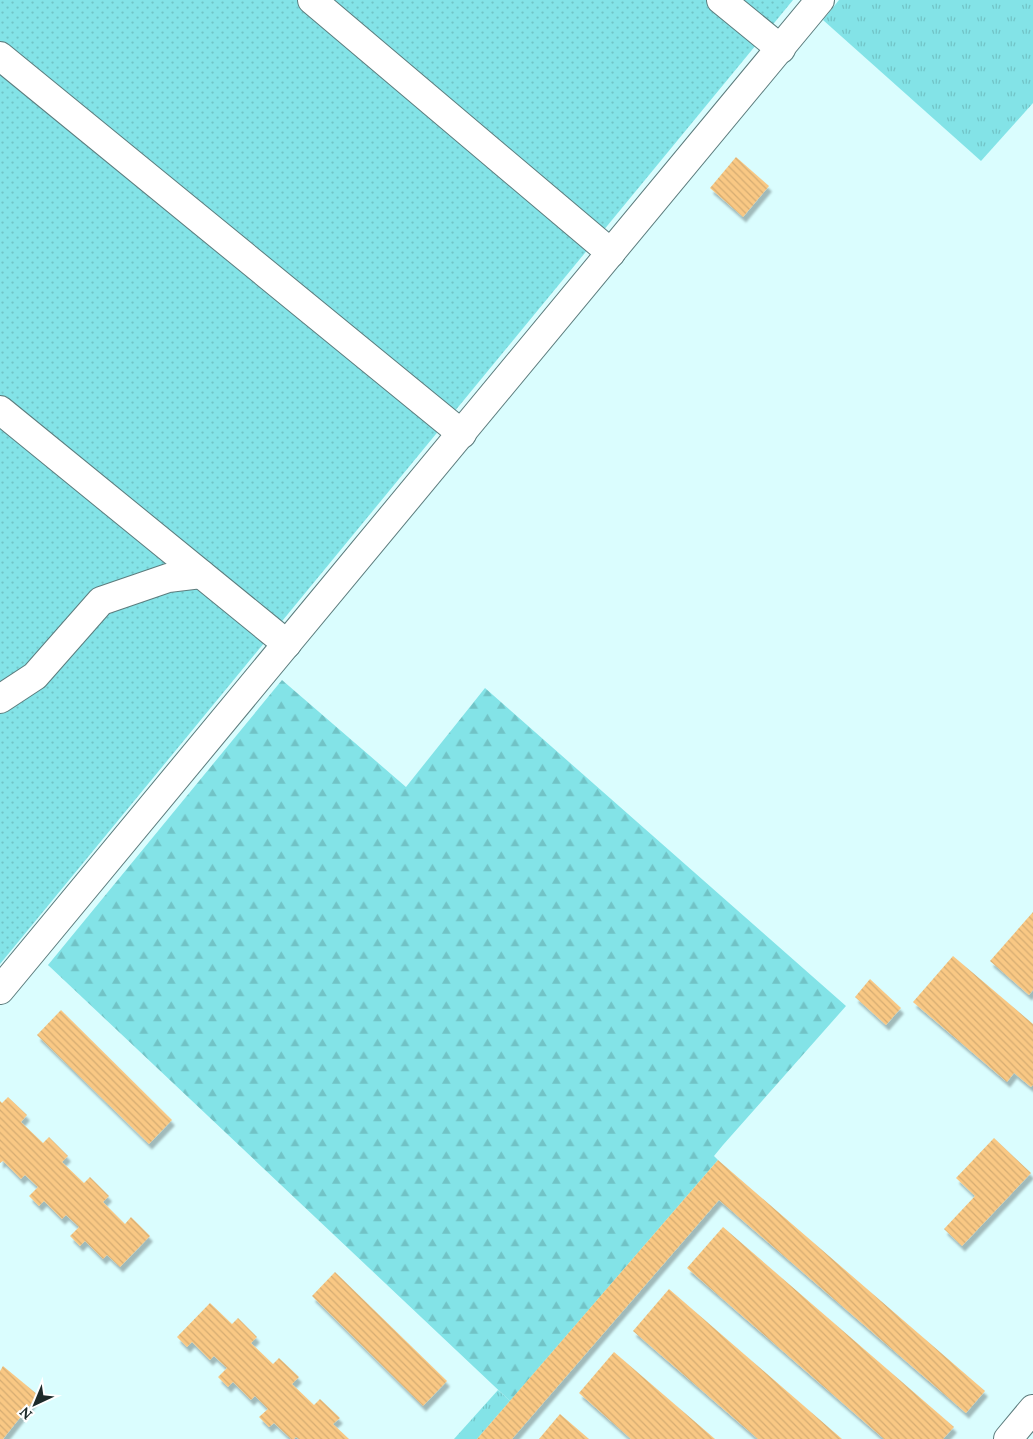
<svg xmlns="http://www.w3.org/2000/svg" width="1033" height="1439" font-family="Lora,serif">
  <style>
    .grass { fill: url(#grass-tufts) }
    .forest { fill: url(#forest-firs) }
    .garden { fill: url(#garden-dots) }
    .building { fill: url(#building-back-hatch); filter: url(#shadow) }
    .lines { fill: none; stroke-linecap: round; stroke-linejoin: round }
    .minor-casing { stroke: #5c7c7d; stroke-width: 30 }
    .minor { stroke: #fff; stroke-width: 28 }
  </style>
  <defs>
    <pattern id="grass-tufts" width="24" height="20" patternUnits="userSpaceOnUse" patternTransform="scale(1.25)"><rect width="24" height="20" fill="#83e3e7"/><path d="M3 7l-1-3M5 7V3M7 7l1-3M15 17l-1-3M17 17v-4M19 17l1-3" fill="none" stroke="#71c3c6"/></pattern>
    <pattern id="forest-firs" width="22" height="20" patternUnits="userSpaceOnUse" patternTransform="scale(1.25)"><rect width="22" height="20" fill="#83e3e7"/><path d="M5 1l3.5 6h-7zM16 11l3.5 6h-7z" fill="#71c3c6"/></pattern>
    <pattern id="garden-dots" width="8" height="8" patternUnits="userSpaceOnUse" patternTransform="scale(1.25)"><rect width="8" height="8" fill="#83e3e7"/><path d="M2 2h.1M6 6h.1" fill="none" stroke="#71c3c6" stroke-width="1.8" stroke-linecap="round"/></pattern>
    <pattern id="building-back-hatch" width="6" height="6" patternUnits="userSpaceOnUse" patternTransform="scale(1.25)"><rect width="6" height="6" fill="#f9c884"/><path d="M-1 5l2 2M0 0l6 6M5-1l2 2" fill="none" stroke="#d5ac72"/></pattern>
    <filter id="shadow"><feDropShadow dx="3" dy="5.5" stdDeviation="1" flood-color="#0004"/></filter>
  </defs>
  <rect width="100%" height="100%" fill="#dafdfe"/>
  <g class="grass">
    <polygon points="839,0 1033,0 1033,103 981,161 823,20"/>
    <polygon points="498,1390 510,1401 477,1439 454,1439"/>
  </g>
  <polygon class="forest" points="282,680 406,787 485,688 846,1006 723,1145 714,1156 718,1160 510,1401 48,965"/>
  <polygon class="garden" points="0,0 793,0 0,964"/>
  <g class="building">
    <polygon points="736,157 769,186 743,217 710,188"/>
    <polygon points="1033,912 1033,990 1029,995 990,961"/>
    <polygon points="953,956 1033,1024 1033,1085 1031,1087 1014,1073 1007,1082 913,1002"/>
    <polygon points="870,979 901,1008 886,1025 855,997"/>
    <polygon points="61,1010 172,1120 149,1144 37,1035"/>
    <polygon points="8,1097 27,1115 21,1122 43,1143 49,1137 68,1156 62,1162 84,1183 90,1177 109,1196 103,1202 125,1224 131,1217 150,1236 120,1267 107,1255 103,1259 85,1241 80,1246 70,1236 79,1227 66,1215 62,1219 44,1201 39,1206 29,1196 38,1187 25,1175 21,1179 3,1161 0,1163 0,1101 2,1103"/>
    <polygon points="994,1138 1031,1173 962,1246 944,1229 975,1196 956,1178"/>
    <polygon points="718,1160 985,1391 966,1413 719,1200 512,1439 477,1439"/>
    <polygon points="723,1227 954,1427 943,1439 884,1439 687,1268"/>
    <polygon points="335,1272 447,1381 423,1406 312,1296"/>
    <polygon points="669,1289 842,1439 758,1439 633,1331"/>
    <polygon points="210,1303 232,1324 238,1318 257,1337 251,1343 273,1364 279,1358 299,1377 292,1384 314,1405 320,1399 340,1418 333,1424 349,1439 299,1439 296,1437 294,1439 291,1439 274,1423 269,1427 259,1417 268,1409 255,1396 251,1400 233,1382 228,1387 218,1377 227,1368 214,1356 210,1360 192,1342 187,1347 177,1337"/>
    <polygon points="614,1352 715,1439 631,1439 579,1393"/>
    <polygon points="3,1366 38,1395 3,1439 0,1439 0,1371"/>
    <polygon points="560,1414 589,1439 539,1439"/>
  </g>
  <g class="lines">
    <defs>
      <g id="minor">
        <polyline points="312,0 611,253"/>
        <polyline points="721,0 781,49"/>
        <polyline points="0,56 462,434"/>
        <polyline points="0,410 287,644"/>
        <polyline points="0,699 35,676 101,601 168,578 201,574"/>
        <polyline points="0,990 820,0"/>
        <polyline points="1008,1439 1033,1409"/>
      </g>
    </defs>
    <use href="#minor" class="minor-casing"/>
    <use href="#minor" class="minor"/>
  </g>
  <g transform="translate(35 1404) rotate(224)" stroke="#ffffff" stroke-width="4" paint-order="stroke">
  <path d="M0-4L9 19L0 12L-9 19Z" fill="#1d2a2a"/>
  <text y="-8" font-size="14" font-weight="bold" text-anchor="middle" fill="#1d2a2a">N</text>
  </g>
</svg>
